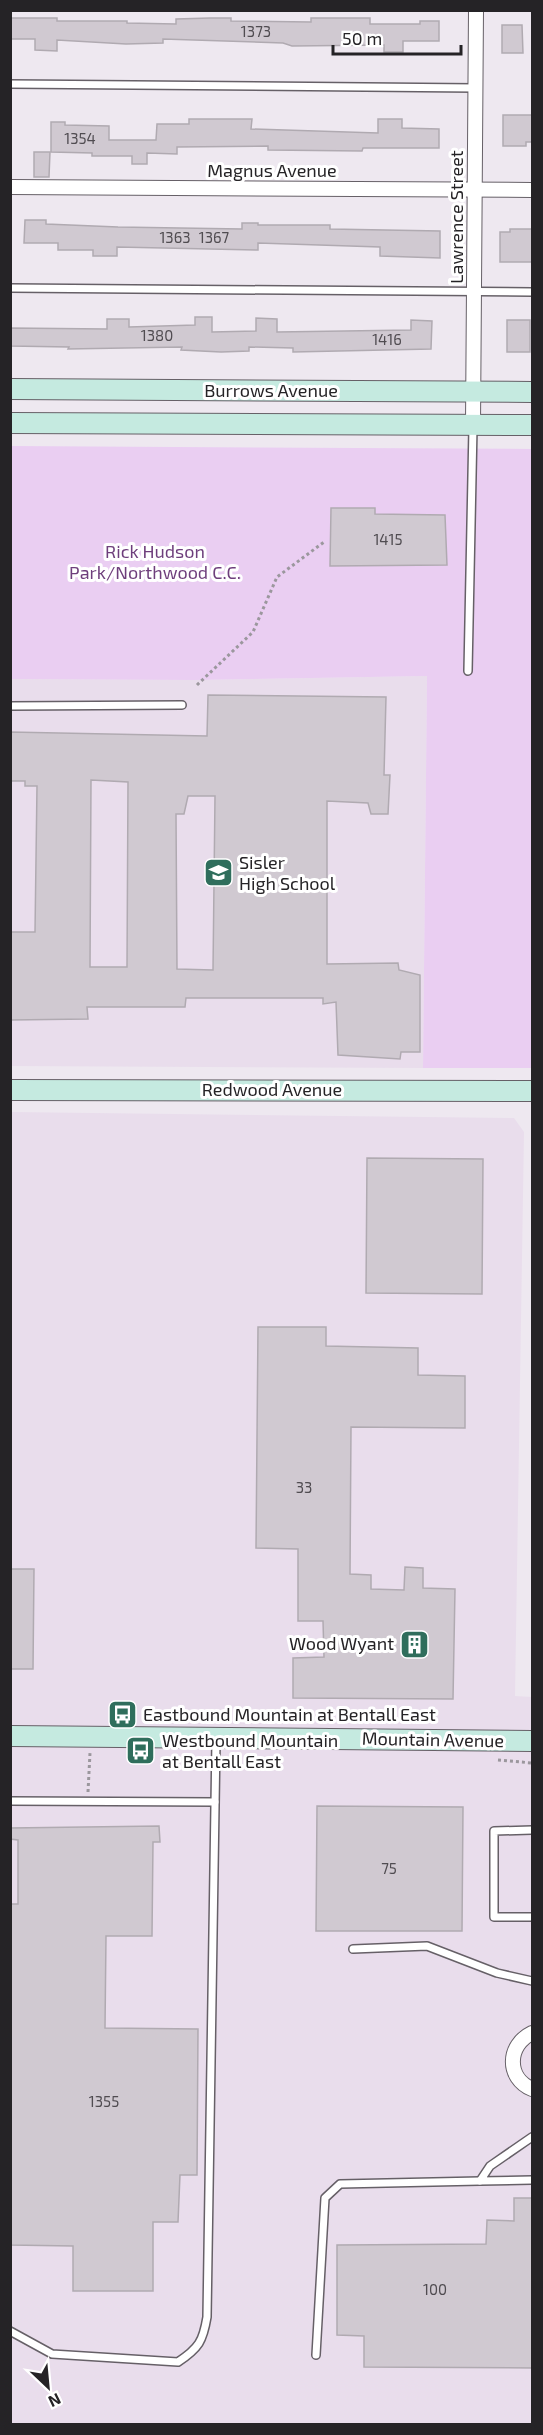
<svg xmlns="http://www.w3.org/2000/svg" width="543" height="2435" font-family="'Exo 2',sans-serif">
  <style>
    .built { fill: #e9ddec }
    .green { fill: #eacef2 }
    .building { fill: #d0c9d1; stroke: #b0aab1; stroke-width: 1.5; fill-rule: evenodd }
    .lines { fill: none; stroke-linecap: round; stroke-linejoin: round }
    .lane-casing { stroke: #666067; stroke-width: 10 }
    .street-casing { stroke: #666067; stroke-width: 16 }
    .secondary-casing { stroke: #666067; stroke-width: 22 }
    .path { stroke: #9b979d; stroke-width: 3; stroke-dasharray: 3 3; stroke-linecap: butt }
    .lane { stroke: #fff; stroke-width: 7 }
    .street { stroke: #fff; stroke-width: 14 }
    .secondary { stroke: #c5eae0; stroke-width: 20 }
    .labels { text-anchor: middle; stroke-width: 6; stroke-linejoin: round; paint-order: stroke }
    .number-label { font-size: 15px; fill: #504c51 }
    .street-label { font-size: 18px; fill: #252326; stroke: #fff }
    .park-label { font-size: 18px; fill: #6e3e7c; stroke: #fff }
    .poi-label { font-size: 18px; fill: #252326; stroke: #fff; text-anchor: start }
  </style>
  <rect width="100%" height="100%" fill="#eee8f0"/>
  <g class="built">
    <polygon points="427,676 423,1068 11,1066 11,679 200,680"/>
    <polygon points="11,1112 514,1118 524,1132 515,1696 532,1697 532,2424 11,2424"/>
  </g>
  <polygon class="green" points="11,446 532,449 532,1068 423,1068 427,676 194,680 11,679"/>
  <g class="building">
    <polygon points="10,18 57,18 57,21 127,21 127,23 176,24 176,19 210,18 231,18 231,21 311,22 311,18 370,18 370,24 420,24 420,21 439,21 439,41 403,41 403,52 384,52 384,45 292,46 283,43 163,39 163,43 126,44 57,40 57,51 35,50 35,39 10,39"/>
    <polygon points="502,25 522,25 523,53 502,53"/>
    <polygon points="503,115 532,115 532,142 526,142 526,146 503,146"/>
    <polygon points="189,119 252,119 251,129 378,133 378,119 402,119 402,128 439,129 439,148 363,148 362,151 268,150 268,146 177,147 177,154 147,153 147,164 132,164 132,156 92,156 92,153 51,152 51,122 65,122 65,125 109,126 109,140 156,140 157,124 189,124"/>
    <polygon points="34,152 50,152 49,177 34,177"/>
    <polygon points="25,220 46,220 46,224 118,227 242,229 242,223 258,223 258,225 330,225 330,229 440,231 440,258 380,256 380,247 258,243 258,250 117,247 117,256 93,256 93,250 58,250 58,243 24,243"/>
    <polygon points="510,229 532,229 532,262 500,262 500,232 510,232"/>
    <polygon points="195,317 212,317 212,332 256,331 256,318 277,319 277,332 411,330 411,320 432,321 431,349 293,352 293,348 249,347 249,351 221,352 181,350 182,347 68,349 69,347 10,346 10,328 107,329 107,319 129,319 129,327 195,325"/>
    <rect x="507" y="320" width="23" height="32"/>
    <polygon points="331,508 375,508 375,514 445,515 447,565 330,566"/>
    <path d="M208 695 386 697 384 775H390L388 814H371L368 803 327 801V964L398 963 399 970 420 975V1052H401L400 1059 338 1055 336 1002 323 1004V998H186L185 1007H87L88 1019 10 1020V932H35L37 786H25V781H10V732L207 736ZM91 780 128 782 127 967H90ZM188 796H215L213 970 177 969 176 814H184Z"/>
    <polygon points="367,1158 483,1159 482,1294 366,1293"/>
    <polygon points="258,1327 326,1327 326,1346 418,1348 418,1375 465,1376 465,1428 351,1427 350,1574 371,1575 371,1589 404,1590 405,1567 423,1568 423,1588 455,1589 453,1699 293,1698 293,1658 324,1657 323,1621 298,1621 298,1549 256,1548"/>
    <polygon points="10,1569 34,1569 33,1669 10,1669"/>
    <polygon points="317,1806 463,1807 462,1931 316,1931"/>
    <polygon points="159,1826 160,1842 153,1842 152,1936 106,1936 105,2028 198,2029 197,2175 180,2175 178,2222 153,2222 153,2291 73,2291 73,2246 10,2245 10,1904 18,1904 18,1840 10,1839 10,1828"/>
    <polygon points="514,2198 532,2198 532,2368 364,2367 364,2336 337,2335 337,2245 486,2244 487,2220 514,2221"/>
  </g>
  <g class="lines">
    <defs>
      <g id="lane">
        <polyline points="10,84 476,88"/>
        <polyline points="10,288 532,292"/>
        <polyline points="468,671 473,427"/>
        <polyline points="10,706 182,705"/>
        <polyline points="10,1801 215,1802"/>
        <polyline points="532,1830 494,1831 494,1917 532,1917"/>
        <polyline points="353,1949 427,1946 497,1973 532,1981"/>
        <polyline points="532,2137 490,2166 480,2181 532,2180"/>
        <path d="M10 2331 52 2354 178 2362C199 2348 203 2341 207 2317L216 1741"/>
        <polyline points="316,2355 325,2198 340,2184 480,2181"/>
      </g>
      <g id="street">
        <polyline points="10,187 532,190"/>
        <polyline points="473,424 476,10"/>
        <path d="M532 2033C507 2045 506 2078 532 2089"/>
      </g>
      <g id="secondary">
        <polyline points="10,389 532,392"/>
        <polyline points="10,423 532,425"/>
        <polyline points="10,1090 532,1091"/>
        <polyline points="10,1736 532,1741"/>
      </g>
    </defs>
    <use href="#lane" class="lane-casing"/>
    <use href="#street" class="street-casing"/>
    <use href="#secondary" class="secondary-casing"/>
    <g class="path">
      <polyline points="197,685 253,632 277,577 324,542"/>
      <polyline points="498,1760 532,1763"/>
      <polyline points="88,1792 90,1753"/>
    </g>
    <use href="#lane" class="lane"/>
    <use href="#street" class="street"/>
    <use href="#secondary" class="secondary"/>
  </g>
  <defs>
    <symbol id="school-square" viewBox="-11 -11 22 22"><rect x="-9" y="-9" width="18" height="18" rx="4" fill="#2f6e5c" stroke="#fff"/><path d="M0-5L7-2L0 1L-7-2ZM-4 1L0 2.5L4 1V4Q0 6-4 4Z" fill="#fff"/></symbol>
    <symbol id="building-square" viewBox="-11 -11 22 22"><rect x="-9" y="-9" width="18" height="18" rx="4" fill="#2f6e5c" stroke="#fff"/><path d="M-4-6H4V6H1V3H-1V6H-4ZM-2.5-4.3h1.7v1.8h-1.7ZM.8-4.3h1.7v1.8H.8ZM-2.5-1h1.7V.8h-1.7ZM.8-1h1.7V.8H.8Z" fill="#fff"/></symbol>
    <symbol id="bus-square" viewBox="-11 -11 22 22"><rect x="-9" y="-9" width="18" height="18" rx="4" fill="#2f6e5c" stroke="#fff"/><path d="M-5-6H5V4H4V6H2V4H-2V6H-4V4H-5ZM-3.5-4V0h7V-4ZM-3.5 1.2v1.5H-2V1.2ZM2 1.2v1.5H3.5V1.2Z" fill="#fff"/></symbol>
  </defs>
  <g fill-rule="evenodd">
    <use href="#school-square" x="202" y="856" width="33" height="33"/>
    <use href="#building-square" x="398" y="1628" width="33" height="33"/>
    <use href="#bus-square" x="106" y="1698" width="33" height="33"/>
    <use href="#bus-square" x="124" y="1734" width="33" height="33"/>
  </g>
  <g class="labels">
    <g class="number-label">
      <text x="256" y="37">1373</text>
      <text x="80" y="144">1354</text>
      <text x="175" y="243">1363</text>
      <text x="214" y="243">1367</text>
      <text x="157" y="341">1380</text>
      <text x="387" y="345">1416</text>
      <text x="388" y="545">1415</text>
      <text x="304" y="1493">33</text>
      <text x="389" y="1874">75</text>
      <text x="104" y="2107">1355</text>
      <text x="435" y="2295">100</text>
    </g>
    <g class="street-label">
      <text x="272" y="177">Magnus Avenue</text>
      <text transform="translate(457 217) rotate(-90)" y="6">Lawrence Street</text>
      <text x="271" y="397">Burrows Avenue</text>
      <text x="272" y="1096">Redwood Avenue</text>
      <text transform="translate(433 1740) rotate(1)" y="6">Mountain Avenue</text>
    </g>
    <g class="park-label">
      <text x="155" y="558">Rick Hudson<tspan x="155" dy="21">Park/Northwood C.C.</tspan></text>
    </g>
    <g class="poi-label">
      <text x="239" y="869">Sisler<tspan x="239" dy="21">High School</tspan></text>
      <text x="394" y="1650" text-anchor="end">Wood Wyant</text>
      <text x="143" y="1721">Eastbound Mountain at Bentall East</text>
      <text x="162" y="1747">Westbound Mountain<tspan x="162" dy="21">at Bentall East</tspan></text>
    </g>
  </g>
  <rect width="543" height="2435" fill="none" stroke="#252326" stroke-width="24"/>
  <g transform="translate(48 2387) rotate(154)" stroke="#ffffff" stroke-width="4.5" paint-order="stroke">
  <path d="M0-4.5L10 22L0 15L-10 22Z" fill="#252326"/>
  <text y="-9" font-size="16" font-weight="bold" text-anchor="middle" fill="#252326">N</text>
  </g>
  <path d="M333 45v9h128v-9" fill="none" stroke="#252326" stroke-width="3"/>
  <text x="342" y="45" font-size="18" fill="#252326" stroke="#ffffff" stroke-width="4.5" paint-order="stroke">50 m</text>
</svg>
